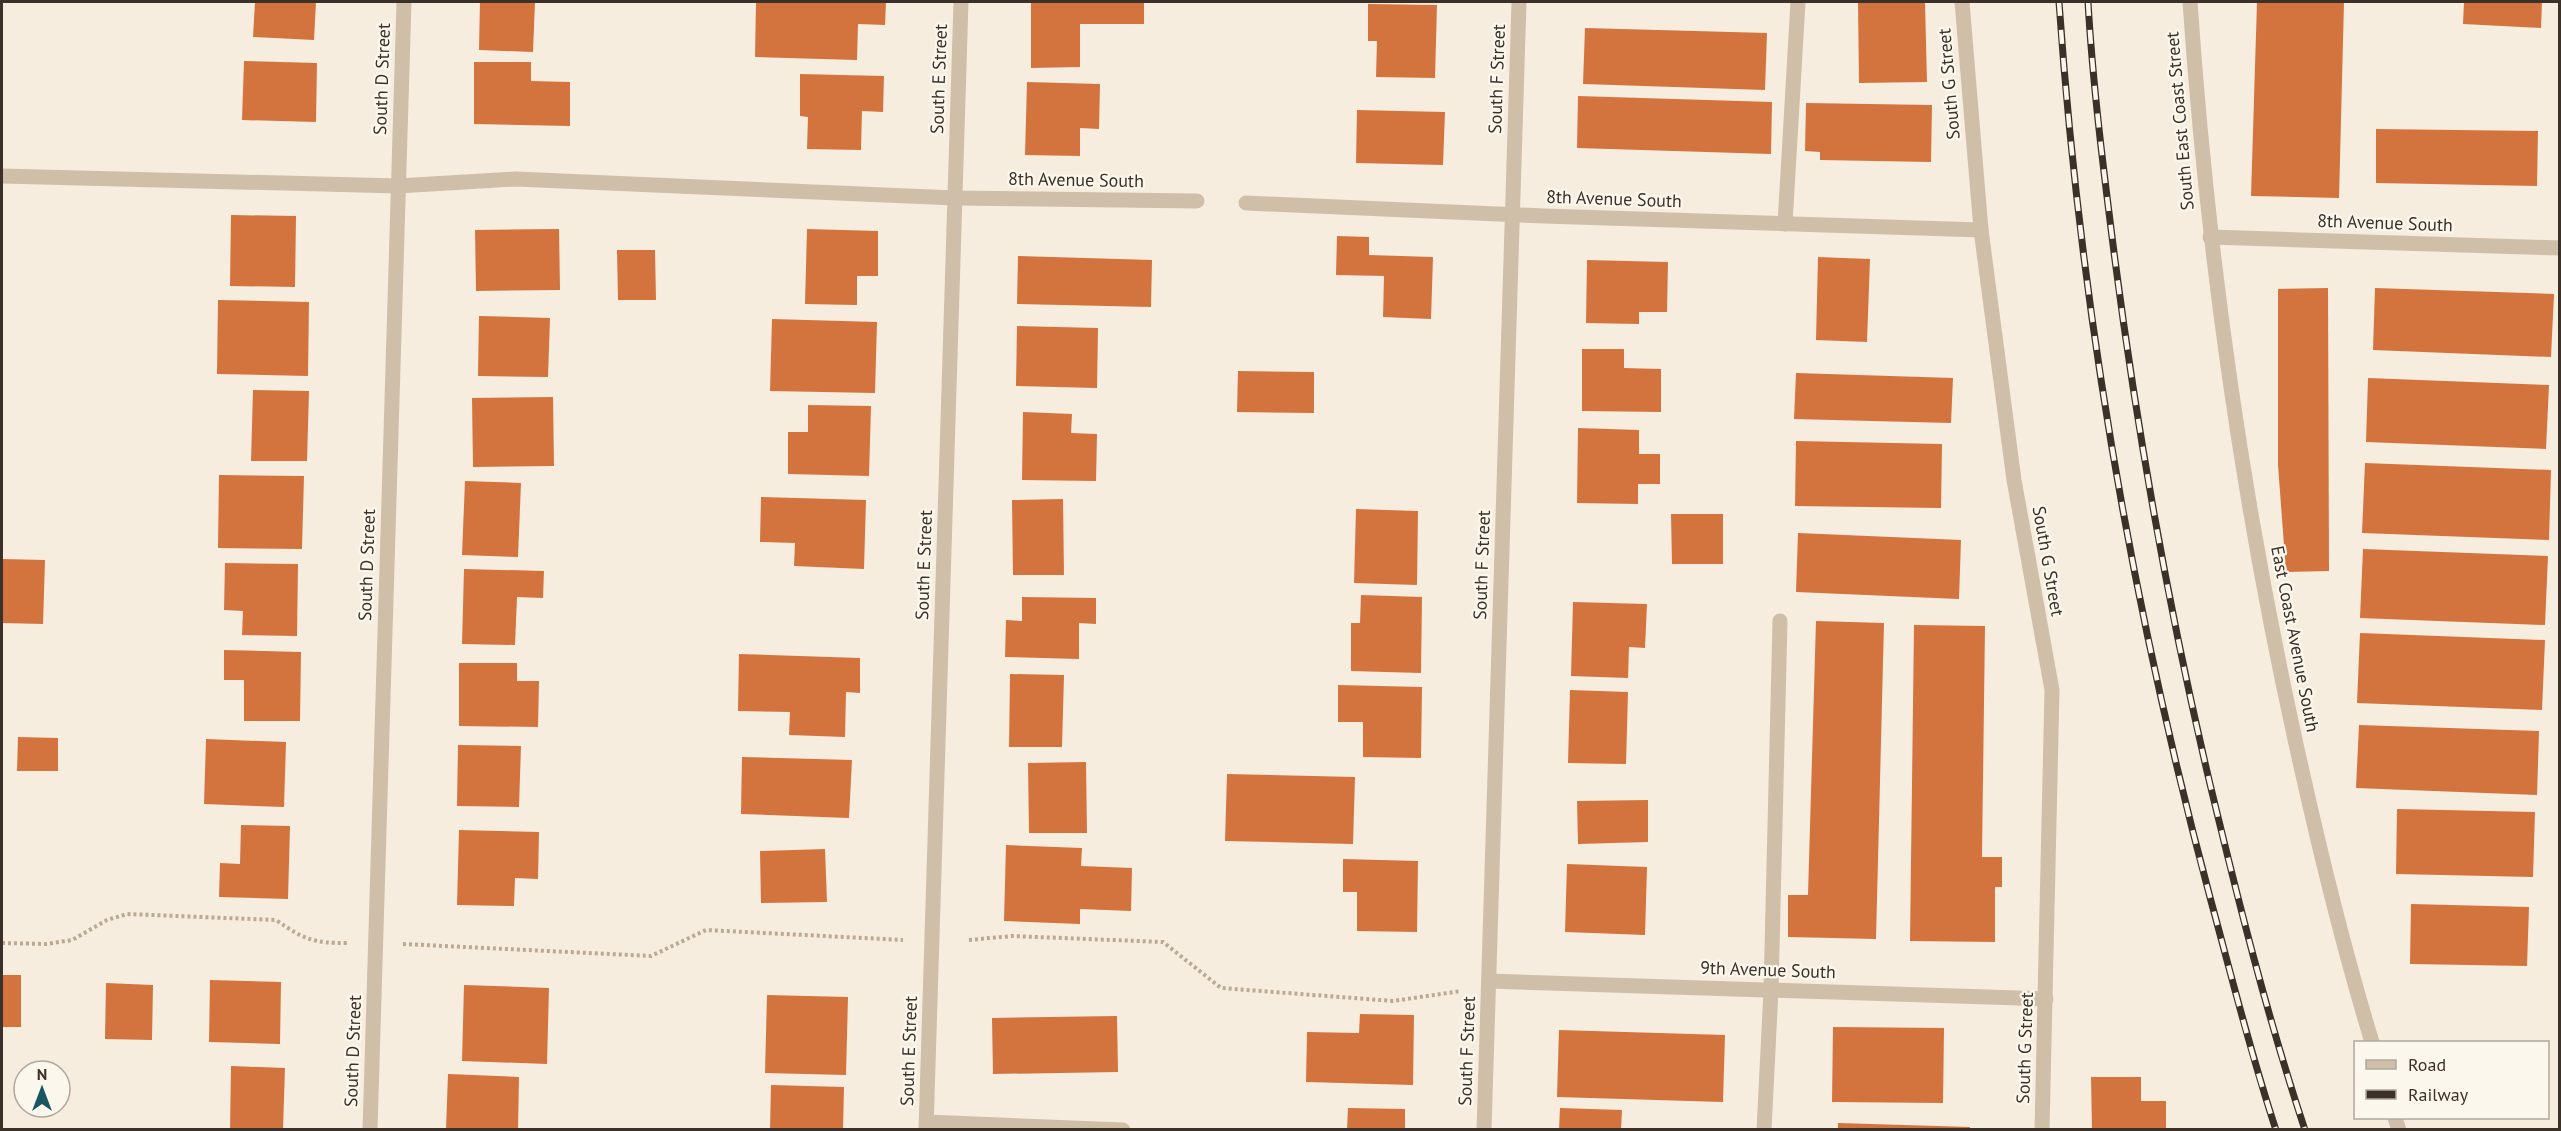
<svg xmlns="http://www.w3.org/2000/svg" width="2561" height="1131" font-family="'PT Sans',sans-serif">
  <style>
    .building { fill: #d3743f }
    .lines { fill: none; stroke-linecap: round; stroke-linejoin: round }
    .path { stroke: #bca992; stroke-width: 4; stroke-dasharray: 3 3; stroke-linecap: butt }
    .minor { stroke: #d0bfa8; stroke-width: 15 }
    .rail-casing { stroke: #3c3129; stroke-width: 7 }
    .rail { stroke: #fcf7ec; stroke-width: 4.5; stroke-dasharray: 14; stroke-linecap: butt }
    .labels { text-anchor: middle; stroke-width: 4.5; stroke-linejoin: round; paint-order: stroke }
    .street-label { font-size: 18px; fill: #3c3129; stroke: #fcf7ec }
  </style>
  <rect width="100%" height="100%" fill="#f6eddf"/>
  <g class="building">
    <polygon points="255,2 316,2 314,40 253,37"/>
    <polygon points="480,2 535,2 533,52 479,50"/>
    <polygon points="756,2 886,2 885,25 858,24 857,60 755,57"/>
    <polygon points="1031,2 1144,2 1144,24 1080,24 1080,67 1031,68"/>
    <polygon points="1858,2 1925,2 1927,82 1859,83"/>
    <polygon points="2257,2 2344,2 2339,198 2251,196"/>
    <polygon points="2464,2 2542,2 2541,28 2463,24"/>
    <polygon points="1368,4 1437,5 1435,78 1376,77 1377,41 1368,41"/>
    <polygon points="1585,28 1767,33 1765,90 1583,84"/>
    <polygon points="244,61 317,63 316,122 242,120"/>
    <polygon points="474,62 531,62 531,81 570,82 570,126 474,124"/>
    <polygon points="800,74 884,76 883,112 862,111 861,150 807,149 808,117 800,116"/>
    <polygon points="1027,82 1100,84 1099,129 1080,128 1080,156 1025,155"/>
    <polygon points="1578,96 1772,102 1771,154 1577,148"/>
    <polygon points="1806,103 1932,105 1931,162 1820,160 1820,152 1805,151"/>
    <polygon points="1357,110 1445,112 1443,165 1356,163"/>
    <polygon points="2376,129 2538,131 2537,186 2376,183"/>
    <polygon points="231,215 296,216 295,287 230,286"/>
    <polygon points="559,229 560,290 476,291 475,230"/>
    <polygon points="807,229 878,231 878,276 857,276 857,305 805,304"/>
    <polygon points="1337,236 1369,237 1369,255 1433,257 1431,319 1383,317 1384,276 1336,275"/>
    <polygon points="617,250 655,250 656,300 618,300"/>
    <polygon points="1018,256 1152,260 1151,307 1017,304"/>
    <polygon points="1818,257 1870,259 1867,342 1816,340"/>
    <polygon points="1587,260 1668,262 1667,312 1639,312 1639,324 1586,323"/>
    <polygon points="2328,288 2329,571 2286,572 2278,465 2278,289"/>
    <polygon points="2375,288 2554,294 2551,357 2373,350"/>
    <polygon points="218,300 309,302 308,376 217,374"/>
    <polygon points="479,316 550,318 548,377 478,376"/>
    <polygon points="772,319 877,322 875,393 770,391"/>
    <polygon points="1017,326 1098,328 1097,388 1016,386"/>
    <polygon points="1582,349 1624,349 1624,368 1661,369 1661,412 1582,411"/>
    <polygon points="1238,371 1314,372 1314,413 1237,412"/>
    <polygon points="1796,373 1953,378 1951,423 1794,419"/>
    <polygon points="2368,378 2549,385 2546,449 2366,442"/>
    <polygon points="253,390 309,391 307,461 251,461"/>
    <polygon points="553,397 554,466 473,467 472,398"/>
    <polygon points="808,405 871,406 869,476 788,474 788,432 808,432"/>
    <polygon points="1023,412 1072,414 1071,433 1097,434 1096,481 1022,480"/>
    <polygon points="1578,428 1639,430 1639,454 1660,454 1660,484 1638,484 1638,504 1577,503"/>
    <polygon points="1796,441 1942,444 1941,508 1795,506"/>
    <polygon points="2365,463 2551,470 2549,540 2362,533"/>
    <polygon points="219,475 304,476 302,549 218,548"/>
    <polygon points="465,481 521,483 518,557 462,555"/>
    <polygon points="761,497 866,500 864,569 794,566 795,543 760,542"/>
    <polygon points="1063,499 1064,575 1013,575 1012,500"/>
    <polygon points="1356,509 1418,511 1417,585 1354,583"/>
    <polygon points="1671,514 1723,514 1723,564 1672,564"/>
    <polygon points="1798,533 1961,540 1959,599 1796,592"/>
    <polygon points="2363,549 2548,556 2545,625 2360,618"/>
    <polygon points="2,559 45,560 43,624 2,623"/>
    <polygon points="225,563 298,564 297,636 242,635 243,611 224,610"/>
    <polygon points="464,569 544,571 543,598 517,597 515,645 462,644"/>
    <polygon points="1361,595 1422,597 1421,673 1351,671 1351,623 1360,623"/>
    <polygon points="1022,597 1096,598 1096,624 1079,623 1079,659 1005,657 1006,620 1022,621"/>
    <polygon points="1573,602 1647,604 1645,648 1629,647 1628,678 1571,676"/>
    <polygon points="1816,621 1884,623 1876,939 1788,937 1788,895 1808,895"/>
    <polygon points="1914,625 1985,626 1982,857 2002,857 2002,887 1995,887 1995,942 1910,941"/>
    <polygon points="2360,633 2545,640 2542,710 2357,703"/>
    <polygon points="224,650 301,652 300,721 244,721 244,680 224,680"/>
    <polygon points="739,654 860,658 860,693 846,692 845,737 789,735 790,712 738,711"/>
    <polygon points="459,663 517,663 517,681 539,681 538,727 459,726"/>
    <polygon points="1010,674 1064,675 1062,747 1009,747"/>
    <polygon points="1338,685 1422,687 1421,758 1363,757 1363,722 1338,722"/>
    <polygon points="1570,690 1628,692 1626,764 1568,763"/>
    <polygon points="2359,725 2539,731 2537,795 2356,788"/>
    <polygon points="18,737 58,738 58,771 17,771"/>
    <polygon points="206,739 286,742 284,807 204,804"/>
    <polygon points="458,745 521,746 519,807 457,806"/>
    <polygon points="742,757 852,760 849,818 741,814"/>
    <polygon points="1086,762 1087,833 1029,833 1028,763"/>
    <polygon points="1227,774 1355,777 1353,844 1225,841"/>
    <polygon points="1648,800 1648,842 1578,844 1577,801"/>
    <polygon points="2397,809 2535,812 2533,877 2396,874"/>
    <polygon points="241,825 290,826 288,899 219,897 220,863 240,864"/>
    <polygon points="459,830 539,832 538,879 515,878 514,906 457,905"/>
    <polygon points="1006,845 1082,848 1081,866 1132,868 1131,911 1080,909 1080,924 1004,921"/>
    <polygon points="825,849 827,902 761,903 760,851"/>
    <polygon points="1343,859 1418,861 1417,932 1357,931 1357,892 1343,892"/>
    <polygon points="1567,864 1647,867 1645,935 1565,932"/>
    <polygon points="2411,904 2529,907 2527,966 2410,964"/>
    <rect x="2" y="975" width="19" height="52"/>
    <polygon points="210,980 281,982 280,1044 209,1042"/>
    <polygon points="106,983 153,985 152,1040 105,1039"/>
    <polygon points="464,985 549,988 547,1064 462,1061"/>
    <polygon points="767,995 848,997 846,1075 765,1073"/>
    <polygon points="1360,1014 1414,1015 1413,1085 1306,1082 1307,1032 1359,1033"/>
    <polygon points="1117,1016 1118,1072 993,1074 992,1018"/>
    <polygon points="1833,1027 1944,1028 1943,1103 1832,1102"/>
    <polygon points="1559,1030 1725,1035 1723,1102 1557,1097"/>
    <polygon points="231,1066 285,1068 283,1130 230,1130"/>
    <polygon points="448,1074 519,1077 518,1130 446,1130"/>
    <polygon points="2091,1077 2141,1077 2141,1101 2166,1101 2166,1130 2092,1130"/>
    <polygon points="771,1085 844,1087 843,1130 770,1130"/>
    <polygon points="1348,1108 1405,1109 1405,1130 1347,1130"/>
    <polygon points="1560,1108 1622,1110 1621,1130 1559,1130"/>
    <polygon points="1838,1123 1970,1127 1970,1130 1838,1130"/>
  </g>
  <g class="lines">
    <g class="path">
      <polyline points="969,940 1012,936 1163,942 1221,988 1393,1001 1461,991"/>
      <path d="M2 943 46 944 72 940 107 920 127 914 276 920C305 940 313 943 348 943"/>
      <polyline points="403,944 651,956 706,930 903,940"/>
    </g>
    <g class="minor">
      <polyline points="1962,2 1981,230 2014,480 2052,690 2042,1130"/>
      <path d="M2190 2C2207 251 2242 499 2296 744 2318 844 2342 944 2372 1042"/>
      <polyline points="2,176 398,186 516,179 955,198 1197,201"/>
      <polyline points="1246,203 1544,216 1981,230"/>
      <polyline points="1785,224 1798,2"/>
      <polyline points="2210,237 2560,248"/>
      <polyline points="1489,981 2046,999"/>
      <polyline points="2395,1118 2399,1130"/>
      <polyline points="927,1122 1123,1130"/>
      <polyline points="370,1130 404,2"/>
      <polyline points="926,1130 961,2"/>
      <polyline points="1484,1130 1519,2"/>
      <polyline points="1764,1130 1771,990 1780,621"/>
    </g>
    <defs>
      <g id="rail">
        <path d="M2059 2C2080 305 2132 607 2211 901 2232 978 2251 1055 2276 1130"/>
        <path d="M2088 2C2093 88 2104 174 2115 260 2138 436 2169 611 2210 784 2238 900 2267 1016 2305 1130"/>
      </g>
    </defs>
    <use href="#rail" class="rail-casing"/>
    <use href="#rail" class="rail"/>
  </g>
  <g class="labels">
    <g class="street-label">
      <text transform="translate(382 79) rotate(-88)" y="6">South D Street</text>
      <text transform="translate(939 79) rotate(-88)" y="6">South E Street</text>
      <text transform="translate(1497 79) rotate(-88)" y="6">South F Street</text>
      <text transform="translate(1949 84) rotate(-95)" y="6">South G Street</text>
      <text transform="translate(2180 121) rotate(-95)" y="6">South East Coast Street</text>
      <text transform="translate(1076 180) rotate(1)" y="6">8th Avenue South</text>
      <text transform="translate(1614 199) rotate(2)" y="6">8th Avenue South</text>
      <text transform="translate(2385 223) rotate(2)" y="6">8th Avenue South</text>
      <text transform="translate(2048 561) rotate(80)" y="6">South G Street</text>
      <text transform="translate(367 565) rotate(-88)" y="6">South D Street</text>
      <text transform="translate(924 565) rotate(-88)" y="6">South E Street</text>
      <text transform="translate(1482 565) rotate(-88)" y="6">South F Street</text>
      <text transform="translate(2295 639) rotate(79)" y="6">East Coast Avenue South</text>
      <text transform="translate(1768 970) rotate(2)" y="6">9th Avenue South</text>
      <text transform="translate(2025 1048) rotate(-88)" y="6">South G Street</text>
      <text transform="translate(353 1051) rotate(-88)" y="6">South D Street</text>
      <text transform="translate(909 1051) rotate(-88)" y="6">South E Street</text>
      <text transform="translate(1467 1051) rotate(-88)" y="6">South F Street</text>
    </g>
  </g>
  <rect width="2561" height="1131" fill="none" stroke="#3c3129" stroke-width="6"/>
  <rect x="2354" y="1041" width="195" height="78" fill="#fcf7ec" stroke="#afa89e" stroke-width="1.5"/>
  <rect x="2366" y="1060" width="30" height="9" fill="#d0bfa8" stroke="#afa89e" stroke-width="1.5"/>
  <text x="2408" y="1071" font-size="18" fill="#3c3129">Road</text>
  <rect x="2366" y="1090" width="30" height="9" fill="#3c3129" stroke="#afa89e" stroke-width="1.5"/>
  <text x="2408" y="1101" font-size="18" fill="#3c3129">Railway</text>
  <g transform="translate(42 1089)"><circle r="28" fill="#fcf7ec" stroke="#afa89e" stroke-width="1.5"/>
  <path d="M0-4.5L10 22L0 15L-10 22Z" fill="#195663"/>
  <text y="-9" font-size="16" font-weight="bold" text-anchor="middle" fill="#3c3129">N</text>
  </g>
</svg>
